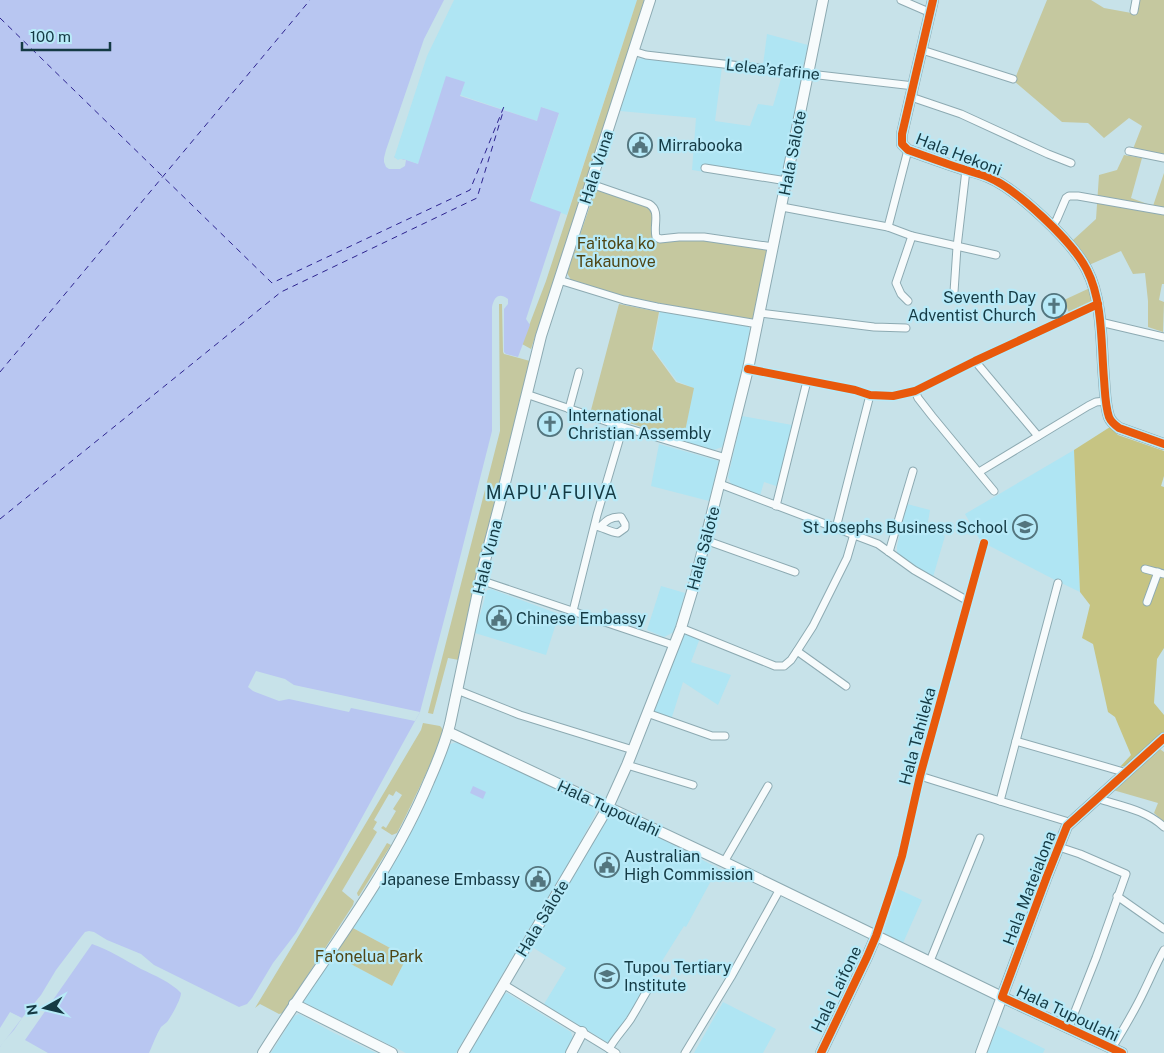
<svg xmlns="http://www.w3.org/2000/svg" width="1164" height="1053" font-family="'Public Sans',sans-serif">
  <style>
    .built { fill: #afe5f3 }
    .green { fill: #c5c89f }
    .forest { fill: #c6c483 }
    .water { fill: #b8c6f1 }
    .pier { fill: #c7e2e9 }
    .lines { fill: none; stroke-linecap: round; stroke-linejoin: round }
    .ferry { stroke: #2d238f; stroke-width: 1; stroke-dasharray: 6 5; stroke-linecap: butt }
    .street-casing { stroke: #8daab2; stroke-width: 9 }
    .secondary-casing { stroke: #8daab2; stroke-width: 12 }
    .street { stroke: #f7fbfc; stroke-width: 7 }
    .secondary { stroke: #f7fbfc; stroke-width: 10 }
    .cycleway-casing { stroke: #b8eaf8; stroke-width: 11 }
    .cycleway { stroke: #e8590c; stroke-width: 8 }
    .labels { text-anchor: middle; stroke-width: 4.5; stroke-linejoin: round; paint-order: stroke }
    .street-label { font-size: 16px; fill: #143a44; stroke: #b8eaf8 }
    .poi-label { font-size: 16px; fill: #143a44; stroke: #b8eaf8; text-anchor: start }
    .park-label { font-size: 16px; fill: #4f4514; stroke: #b8eaf8 }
    .neighbourhood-label { font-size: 18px; letter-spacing: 1px; fill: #143a44; stroke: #b8eaf8 }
  </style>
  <rect width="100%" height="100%" fill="#c7e2e9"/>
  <g class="built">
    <polygon points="451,0 637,0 567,215 530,202 559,114 542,107 537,121 460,95 418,164 403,159 397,163 393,154 425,55"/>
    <polygon points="767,34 808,45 803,67 798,70 763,65"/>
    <polygon points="642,58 722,67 715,121 750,126 758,104 773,106 782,75 799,76 802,79 787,149 783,175 779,177 764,175 763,181 692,170 696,118 620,111 636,60"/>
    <polygon points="660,311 748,326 750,330 742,372 730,424 722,447 714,450 683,441 693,388 677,381 653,349"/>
    <polygon points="742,416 792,425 779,487 764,482 760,496 731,484 728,477"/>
    <polygon points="659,444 719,461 709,501 651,486"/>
    <polygon points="1074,450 1080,592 1055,580 984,543 980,540 965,514"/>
    <polygon points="907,504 930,510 927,528 945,536 933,577 914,566 897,553 897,546"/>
    <polygon points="661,586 685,593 674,632 664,637 647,630"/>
    <polygon points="491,589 559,614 546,655 475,633 487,590"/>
    <polygon points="686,633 700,638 691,662 731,675 718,705 683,682 671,720 655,715 654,711 683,635"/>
    <polygon points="458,742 594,808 596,813 570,861 526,934 456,1053 406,1053 303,1002 334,955 392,986 407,957 351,927 397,854 421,812 450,744"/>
    <polygon points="617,816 718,868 686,927 684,926 610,1044 544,1004 566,968 532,947 608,817"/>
    <polygon points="898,889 922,900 903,943 885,934 884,929"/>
    <polygon points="507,993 571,1032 573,1039 565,1053 469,1053 504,994"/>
    <polygon points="723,1002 776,1029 763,1053 694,1053"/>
    <polygon points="299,1014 334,1033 376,1053 271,1053 294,1016"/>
    <polygon points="998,1026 1045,1049 1043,1053 987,1053"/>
  </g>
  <g class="green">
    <polygon points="637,0 644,0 629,50 531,349 522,344 546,281"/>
    <polygon points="1047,0 1091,0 1104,8 1137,14 1139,0 1164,0 1164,154 1133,149 1142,126 1129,118 1104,138 1088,123 1062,122 1014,81"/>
    <polygon points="1124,155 1142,158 1131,198 1153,206 1164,173 1164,284 1162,284 1159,300 1164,302 1163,332 1148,327 1148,301 1145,273 1133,274 1121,251 1089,265 1072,241 1096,219 1099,175 1117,170"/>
    <path d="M596 188 651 206C656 217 651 229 654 241L690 239 723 241 765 248 767 253 755 317 752 319 674 306 627 297 571 280 567 273Z"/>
    <polygon points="1092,287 1093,300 1090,304 1069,313 1064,300"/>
    <polygon points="499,304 502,304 503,352 504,354 530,361 501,475 459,660 448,658 433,714 428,713 500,431"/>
    <polygon points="619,304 659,312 652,349 676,382 694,388 683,441 591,410"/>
    <path d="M423 723 440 726C441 727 442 728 442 729 444 740 404 820 397 833L392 835 381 828 383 826 386 828 396 811 393 809 402 795 396 791 393 796 389 794 374 820 377 822 373 829 377 832 342 891 354 901 353 905 283 1013 279 1014 260 1004 255 1008 324 894 421 730Z"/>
    <polygon points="1157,747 1164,752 1164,822 1154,813 1158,803 1113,790"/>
    <polygon points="387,843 391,845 359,896 358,896 357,893"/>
    <polygon points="351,927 407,957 392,986 334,955"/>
  </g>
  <polygon class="forest" points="1110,427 1118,435 1164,451 1164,476 1161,486 1164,487 1164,648 1157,659 1154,703 1164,715 1164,733 1129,765 1120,767 1131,755 1115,717 1108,712 1093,644 1082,638 1090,605 1080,592 1074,450"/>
  <g class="water">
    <path d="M0 0H451L433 36 393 154 397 163 403 159 418 164 446 76 465 82 460 96 537 121 541 107 559 113 530 201 561 212 526 319 530 325 518 357 506 354 504 352V309L508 304V299C499 292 494 297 492 307V431L449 601 420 712 337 863 296 933 273 963 252 998 247 1004 239 1007 154 965 141 954 107 940 94 932 89 931 85 932 81 937 56 970 41 995 22 1018 14 1030 3 1042 0 1047Z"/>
    <polygon points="473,786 486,792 483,799 470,793"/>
    <path d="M92 944C110 950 125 960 141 969 154 975 172 983 181 993 181 999 171 1017 167 1022 165 1024 163 1025 161 1027 156 1035 153 1044 149 1053H48L25 1040Z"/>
  </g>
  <g class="pier">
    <polygon points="444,0 454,0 427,56 395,155 394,157 398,160 400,159 406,160 405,166 400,169 389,169 386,167 384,162 384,158 386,150 424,39"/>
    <polygon points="256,671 285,679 294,685 420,712 415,721 351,708 349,712 289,699 279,701 253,691 248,687"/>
    <polygon points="10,1012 22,1018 0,1047 0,1028"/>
  </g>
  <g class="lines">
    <g class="ferry">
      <polyline points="0,18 272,283 470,190 505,104"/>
      <polyline points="0,372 310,0"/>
      <polyline points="0,519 281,292 477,198 503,112"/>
    </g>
    <defs>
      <g id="street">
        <polyline points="901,0 931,13"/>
        <polyline points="1134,11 1136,0"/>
        <polyline points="922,50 1013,79"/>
        <polyline points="633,51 646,55 914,86"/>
        <polyline points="911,97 961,114 1048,154 1071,163"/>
        <polyline points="1129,151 1164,158"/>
        <polyline points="705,168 787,181"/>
        <path d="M591 184 649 204C661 211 653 225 656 237L660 239 679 237H704L773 247"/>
        <polyline points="782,207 888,227 912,236 996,255"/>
        <polyline points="888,227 908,150"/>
        <polyline points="1052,227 1057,219 1066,198 1069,196 1078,196 1164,211"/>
        <polyline points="559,280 624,300 657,307 758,324"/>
        <polyline points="954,292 957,247 966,170"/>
        <polyline points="908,301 901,294 896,283 912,236"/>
        <polyline points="760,313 874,327 906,328"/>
        <polyline points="1100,322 1164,337"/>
        <polyline points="975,361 1038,436"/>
        <polyline points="748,369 855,390 870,395 893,396 915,391 975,361 1098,304"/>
        <polyline points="915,391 918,398 932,416 994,491"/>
        <polyline points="526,394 623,427 726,458"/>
        <polyline points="569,409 579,372"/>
        <polyline points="979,472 1088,406 1096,402 1106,401"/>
        <polyline points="720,484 878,544 914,570 968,601"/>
        <polyline points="776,506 807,381"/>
        <path d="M595 526C603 527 609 532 618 533L625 528V524L621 517C611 516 606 521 600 527"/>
        <polyline points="836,528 870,395"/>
        <polyline points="705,540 795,572"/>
        <polyline points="889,552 913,471"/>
        <polyline points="1145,569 1164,574"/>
        <polyline points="480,580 673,645"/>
        <polyline points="1147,602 1158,572"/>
        <polyline points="573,611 597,515 623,427"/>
        <polyline points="681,628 775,666 784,666 791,660 797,651 813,626 847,558 854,534"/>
        <polyline points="797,651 846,686"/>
        <polyline points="457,690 520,715 633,750"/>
        <polyline points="647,713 712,736 725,736"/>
        <polyline points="1016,741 1127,773"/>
        <polyline points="627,765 693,785"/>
        <polyline points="920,776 1000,801 1072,823"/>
        <path d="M1099 799C1121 806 1146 810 1164 827"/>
        <polyline points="1000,801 1058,583"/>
        <polyline points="1059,847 1080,854 1126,874 1096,958 1068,1029"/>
        <polyline points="724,862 768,786"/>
        <polyline points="1117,896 1164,929"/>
        <polyline points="876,936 902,856 920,776 984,543"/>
        <polyline points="930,961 980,838"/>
        <polyline points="503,984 616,1053"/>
        <path d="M1112 1048C1123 1030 1134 1012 1143 993 1150 979 1156 964 1164 950"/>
        <path d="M609 1049C615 1038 623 1030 630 1020 637 1009 643 997 650 986"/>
        <polyline points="685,1053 731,977 780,889"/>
      </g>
      <g id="secondary">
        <path d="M933 0 902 134V144L908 150C928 157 947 164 966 170 973 172 981 174 988 177 1017 189 1073 242 1087 270 1103 301 1101 345 1104 379 1105 391 1105 405 1109 417 1111 422 1115 425 1119 428L1164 444"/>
        <polyline points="448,732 724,862 1002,997 1122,1053"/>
        <polyline points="294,1004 392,1053"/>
        <path d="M263 1053C319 963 388 880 429 781 437 763 445 744 450 724L483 568 501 499 541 336 650 0"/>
        <polyline points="463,1053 608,807 627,765 681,628 694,585 748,369 823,0"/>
        <polyline points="571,1053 582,1032"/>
        <polyline points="821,1053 867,957 876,936"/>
        <polyline points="981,1053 1047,876 1067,826 1164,738"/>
      </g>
    </defs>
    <use href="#street" class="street-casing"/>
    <use href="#secondary" class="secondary-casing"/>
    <use href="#street" class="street"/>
    <use href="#secondary" class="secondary"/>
    <defs>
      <g id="cycleway">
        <path d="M933 0 902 134V144L908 150C928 157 947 164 966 170 973 172 981 174 988 177 1017 189 1073 242 1087 270 1103 301 1101 345 1104 379 1105 391 1105 405 1109 417 1111 422 1115 425 1119 428L1164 444"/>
        <polyline points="748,369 855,390 870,395 893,396 915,391 975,361 1098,304"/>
        <polyline points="821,1053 867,957 876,936 891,891 902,856 920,776 984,543"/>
        <polyline points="1122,1053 1002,997 1047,876 1067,826 1164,738"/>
      </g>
    </defs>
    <use href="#cycleway" class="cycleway-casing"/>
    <use href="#cycleway" class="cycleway"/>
  </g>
  <defs>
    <symbol id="civic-ring" viewBox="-11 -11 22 22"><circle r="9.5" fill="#b8eaf8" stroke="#53757e" stroke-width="1.5"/><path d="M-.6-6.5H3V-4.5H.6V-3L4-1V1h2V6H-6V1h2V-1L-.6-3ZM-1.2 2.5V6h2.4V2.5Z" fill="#53757e"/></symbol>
    <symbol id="church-ring" viewBox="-11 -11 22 22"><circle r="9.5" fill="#b8eaf8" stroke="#53757e" stroke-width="1.5"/><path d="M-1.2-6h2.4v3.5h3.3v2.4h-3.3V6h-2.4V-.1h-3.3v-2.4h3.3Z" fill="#53757e"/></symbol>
    <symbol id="school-ring" viewBox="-11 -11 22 22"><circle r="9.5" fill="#b8eaf8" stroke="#53757e" stroke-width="1.5"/><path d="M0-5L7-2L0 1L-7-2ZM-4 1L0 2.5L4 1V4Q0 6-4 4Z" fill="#53757e"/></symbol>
    <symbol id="university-ring" viewBox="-11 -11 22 22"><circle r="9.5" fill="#b8eaf8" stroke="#53757e" stroke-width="1.5"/><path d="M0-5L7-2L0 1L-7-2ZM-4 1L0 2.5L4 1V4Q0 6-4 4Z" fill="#53757e"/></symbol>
  </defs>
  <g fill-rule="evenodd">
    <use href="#civic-ring" x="626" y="131" width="28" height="28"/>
    <use href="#church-ring" x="1040" y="292" width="28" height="28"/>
    <use href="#church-ring" x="536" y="410" width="28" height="28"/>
    <use href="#school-ring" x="1011" y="513" width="28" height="28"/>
    <use href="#civic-ring" x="485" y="604" width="28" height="28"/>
    <use href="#civic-ring" x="593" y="851" width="28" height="28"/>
    <use href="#civic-ring" x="524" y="865" width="28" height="28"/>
    <use href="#university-ring" x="593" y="962" width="28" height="28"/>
  </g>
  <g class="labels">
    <g class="street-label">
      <text transform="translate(773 69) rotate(6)" y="6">Lelea’afafine</text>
      <text transform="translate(792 153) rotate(-79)" y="6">Hala Sālote</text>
      <text transform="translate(959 154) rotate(21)" y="6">Hala Hekoni</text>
      <text transform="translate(596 167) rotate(-72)" y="6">Hala Vuna</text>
      <text transform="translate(703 548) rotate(-75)" y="6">Hala Sālote</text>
      <text transform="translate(487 557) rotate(-76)" y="6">Hala Vuna</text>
      <text transform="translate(917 736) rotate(-75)" y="6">Hala Tahileka</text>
      <text transform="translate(609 808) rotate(25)" y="6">Hala Tupoulahi</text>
      <text transform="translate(1029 888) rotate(-69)" y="6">Hala Mateialona</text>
      <text transform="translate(542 918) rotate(-59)" y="6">Hala Sālote</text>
      <text transform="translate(836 989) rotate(-64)" y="6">Hala Laifone</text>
      <text transform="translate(1068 1013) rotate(25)" y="6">Hala Tupoulahi</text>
    </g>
    <g class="poi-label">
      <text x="658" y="151">Mirrabooka</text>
      <text x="1036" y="303" text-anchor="end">Seventh Day<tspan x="1036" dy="18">Adventist Church</tspan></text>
      <text x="568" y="421">International<tspan x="568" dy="18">Christian Assembly</tspan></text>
      <text x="1008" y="533" text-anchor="end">St Josephs Business School</text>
      <text x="516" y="624">Chinese Embassy</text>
      <text x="624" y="862">Australian<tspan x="624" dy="18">High Commission</tspan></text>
      <text x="520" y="885" text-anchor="end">Japanese Embassy</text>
      <text x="624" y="973">Tupou Tertiary<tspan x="624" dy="18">Institute</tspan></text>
    </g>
    <g class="park-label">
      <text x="616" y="249">Fa'itoka ko<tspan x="616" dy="18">Takaunove</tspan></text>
      <text x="369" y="962">Fa'onelua Park</text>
    </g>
    <g class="neighbourhood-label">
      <text x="552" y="499">MAPU'AFUIVA</text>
    </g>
  </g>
  <g transform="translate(45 1008) rotate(262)" stroke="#b8eaf8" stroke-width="4" paint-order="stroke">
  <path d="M0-4L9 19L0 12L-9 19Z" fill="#143a44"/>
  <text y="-8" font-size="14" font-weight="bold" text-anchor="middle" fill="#143a44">N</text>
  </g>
  <path d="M22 42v8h88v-8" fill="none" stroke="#143a44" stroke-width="2.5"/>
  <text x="30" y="42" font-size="15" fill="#143a44" stroke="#b8eaf8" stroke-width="4" paint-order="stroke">100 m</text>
</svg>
